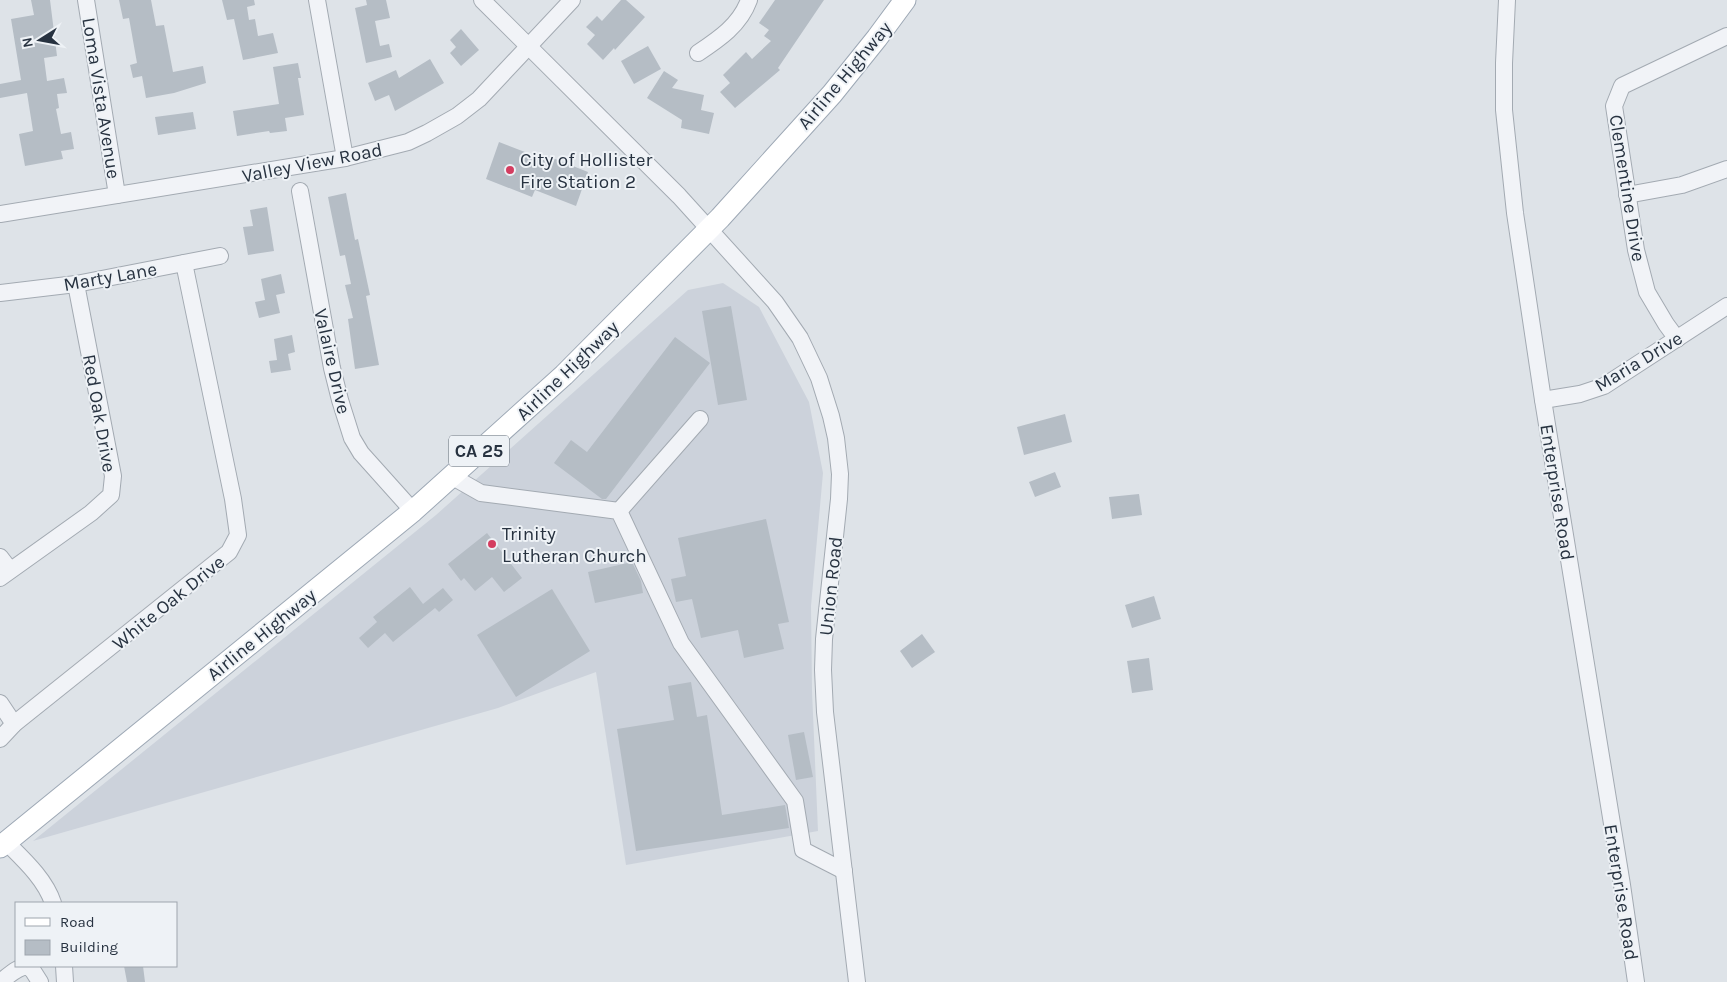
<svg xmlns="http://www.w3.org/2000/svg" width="1727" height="982" font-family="Karla,sans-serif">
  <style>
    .built { fill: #ccd2db }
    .building { fill: #b5bdc5 }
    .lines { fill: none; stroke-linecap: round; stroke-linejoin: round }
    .minor-casing { stroke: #a3aab2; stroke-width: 18 }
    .major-casing { stroke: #9da8b5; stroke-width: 23 }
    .minor { stroke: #f1f3f7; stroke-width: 16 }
    .major { stroke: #fff; stroke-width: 21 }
    .poi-dot { fill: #d43d60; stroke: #eef2f6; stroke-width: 2 }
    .labels { text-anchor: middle; stroke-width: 4; stroke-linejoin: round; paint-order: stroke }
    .shield { fill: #eef2f6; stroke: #636c77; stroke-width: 1 }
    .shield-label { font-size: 18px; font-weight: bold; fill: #273240 }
    .street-label { font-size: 19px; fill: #273240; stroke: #eef2f6 }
    .poi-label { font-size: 19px; fill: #273240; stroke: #eef2f6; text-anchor: start }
  </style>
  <rect width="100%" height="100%" fill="#dee3e8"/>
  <polygon class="built" points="723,283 759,307 809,402 823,473 811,606 812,691 818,831 626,865 596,672 498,708 33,841 436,515 688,290"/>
  <g class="building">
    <polygon points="31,0 50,0 57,56 44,58 47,81 64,78 67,93 57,94 59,108 56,109 61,134 71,132 74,149 61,151 63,159 25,166 19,134 33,131 27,93 0,98 0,84 21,80 11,19 34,15"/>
    <polygon points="119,0 151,0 156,26 164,25 173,72 203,66 206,83 174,93 146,98 142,76 133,78 130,65 137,63 129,18 123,19"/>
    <polygon points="222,0 254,0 255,5 247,7 249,20 255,19 258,36 273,33 278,53 243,60 234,19 227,20"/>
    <polygon points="366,0 386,0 390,18 375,21 380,46 389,44 392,57 366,63 355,8 367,5"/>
    <polygon points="621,0 626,0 645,17 615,50 614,48 603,60 587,44 595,35 586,27 597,16 602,21"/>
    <polygon points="775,0 824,0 778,68 780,70 735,108 720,92 730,83 723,75 746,52 752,59 771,41 764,36 769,30 759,23"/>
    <polygon points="461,29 479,50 461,66 450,53 456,47 450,40"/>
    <polygon points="648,46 661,69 634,84 621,61"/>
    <polygon points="430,59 444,83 395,111 389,95 375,101 368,83 396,70 399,78"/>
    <polygon points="298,63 301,78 298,78 304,115 285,118 287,131 270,133 269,131 237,136 233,111 279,104 273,67"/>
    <polygon points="664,71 678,80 672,88 704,95 701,110 714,113 709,134 681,128 682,120 647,98"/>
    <polygon points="193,112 196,129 158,135 155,117"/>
    <polygon points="499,142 543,159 545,155 588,172 576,206 535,190 532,197 486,179"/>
    <polygon points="346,193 355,240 358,239 370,295 366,296 379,365 355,369 348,319 353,318 345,285 351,284 345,255 340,256 328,197"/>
    <polygon points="267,207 274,251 248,255 243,227 253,226 250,210"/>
    <polygon points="281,274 285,293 276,295 280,313 259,318 255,302 265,300 261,279"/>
    <polygon points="731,306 747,400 718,405 702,311"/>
    <polygon points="292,335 295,352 288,354 291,370 271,373 269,361 277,360 274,339"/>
    <polygon points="675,337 710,363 606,499 602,499 554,463 571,440 587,452"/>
    <polygon points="1065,414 1072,442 1024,455 1017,427"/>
    <polygon points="1055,472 1061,487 1035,497 1029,482"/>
    <polygon points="1139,494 1142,515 1112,519 1109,497"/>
    <polygon points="766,519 789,622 778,624 784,649 744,658 738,630 701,638 692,599 676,602 671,579 686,576 678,538"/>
    <polygon points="487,533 522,578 504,592 492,577 475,591 464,578 461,581 448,564"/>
    <polygon points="632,562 641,581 643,593 595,603 588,572"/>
    <polygon points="410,587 423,604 443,588 453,600 439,612 435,608 393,642 385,633 368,648 359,638 377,622 373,617"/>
    <polygon points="552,589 590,651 516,697 477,635"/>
    <polygon points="1154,596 1161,619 1132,628 1125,605"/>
    <polygon points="922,634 935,652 912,668 900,651"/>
    <polygon points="1149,658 1153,690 1132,693 1127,661"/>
    <polygon points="691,682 697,717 707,715 722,815 785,805 789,828 636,851 617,729 674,720 668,686"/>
    <polygon points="804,732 813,777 796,780 788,735"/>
    <polygon points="124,966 143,966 145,982 127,982"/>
  </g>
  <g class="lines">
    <defs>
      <g id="minor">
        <polyline points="86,0 117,195"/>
        <polyline points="317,0 345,158"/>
        <polyline points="482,0 679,196 775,302 800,338 819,378 831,416 836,438 840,474 839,499 824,639 823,670 825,712 857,982"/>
        <polyline points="1507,0 1504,63 1504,110 1515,213 1543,400 1622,885 1636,982"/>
        <path d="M698 53C719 39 740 25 749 0"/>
        <polyline points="300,191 332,368 340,400 352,438 361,453 413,511"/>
        <polyline points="1627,195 1682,185 1727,169"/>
        <polyline points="0,214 345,158 408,142 427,133 457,116 479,99 572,0"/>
        <polyline points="0,293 76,284 220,256"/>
        <polyline points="1677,339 1666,324 1647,292 1636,250 1614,106 1622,86 1727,36"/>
        <polyline points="1543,400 1580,394 1604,386 1727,306"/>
        <polyline points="451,476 481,493 619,511 681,643 795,801 803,850 844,871"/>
        <polyline points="619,511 700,419"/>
        <polyline points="0,557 10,570"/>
        <polyline points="0,578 91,513 111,495 113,476 76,284"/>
        <polyline points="0,703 14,724"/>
        <polyline points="0,739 14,724 229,552 238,535 233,499 184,263"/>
        <path d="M6 842C24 860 45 879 53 903"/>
        <polyline points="64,966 65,982"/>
        <path d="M0 982C9 976 16 967 28 966L33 971 40 982"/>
      </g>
      <polyline id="major" points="0,847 413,511 564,375 720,218 832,94 877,38 905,0"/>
    </defs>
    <use href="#minor" class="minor-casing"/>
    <use href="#major" class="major-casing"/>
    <use href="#minor" class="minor"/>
    <use href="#major" class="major"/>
  </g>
  <g class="poi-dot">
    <circle cx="510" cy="170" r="5"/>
    <circle cx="492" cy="544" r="5"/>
  </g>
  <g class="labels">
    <rect class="shield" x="449" y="435.5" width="60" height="31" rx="4"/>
    <g class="shield-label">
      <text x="479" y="457">CA 25</text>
    </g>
    <g class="street-label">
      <text transform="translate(844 75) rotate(-50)" y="7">Airline Highway</text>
      <text transform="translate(102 98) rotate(81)" y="7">Loma Vista Avenue</text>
      <text transform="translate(312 162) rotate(-11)" y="7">Valley View Road</text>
      <text transform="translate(1628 188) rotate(81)" y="7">Clementine Drive</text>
      <text transform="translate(110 276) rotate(-10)" y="7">Marty Lane</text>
      <text transform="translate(333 361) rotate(77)" y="7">Valaire Drive</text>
      <text transform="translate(1638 361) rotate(-31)" y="7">Maria Drive</text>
      <text transform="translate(567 370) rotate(-44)" y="7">Airline Highway</text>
      <text transform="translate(100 413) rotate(80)" y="7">Red Oak Drive</text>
      <text transform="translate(1558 492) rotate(81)" y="7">Enterprise Road</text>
      <text transform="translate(830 586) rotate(-84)" y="7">Union Road</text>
      <text transform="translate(168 602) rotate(-39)" y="7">White Oak Drive</text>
      <text transform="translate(261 634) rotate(-39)" y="7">Airline Highway</text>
      <text transform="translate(1622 892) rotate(81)" y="7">Enterprise Road</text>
    </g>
    <g class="poi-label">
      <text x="520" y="166">City of Hollister<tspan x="520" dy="22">Fire Station 2</tspan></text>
      <text x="502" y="540">Trinity<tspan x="502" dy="22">Lutheran Church</tspan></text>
    </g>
  </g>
  <rect x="15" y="902" width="162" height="65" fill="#eef2f6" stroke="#9ea5ad"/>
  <rect x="25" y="918" width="25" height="8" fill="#ffffff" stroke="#9ea5ad"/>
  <text x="60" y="927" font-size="15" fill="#273240">Road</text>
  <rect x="25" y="940" width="25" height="15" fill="#b5bdc5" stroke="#9ea5ad"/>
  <text x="60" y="952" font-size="15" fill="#273240">Building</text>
  <g transform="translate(40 40) rotate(259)" stroke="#eef2f6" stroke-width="4" paint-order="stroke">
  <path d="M0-4L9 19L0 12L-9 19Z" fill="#273240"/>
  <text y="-8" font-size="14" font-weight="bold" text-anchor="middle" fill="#273240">N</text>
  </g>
</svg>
